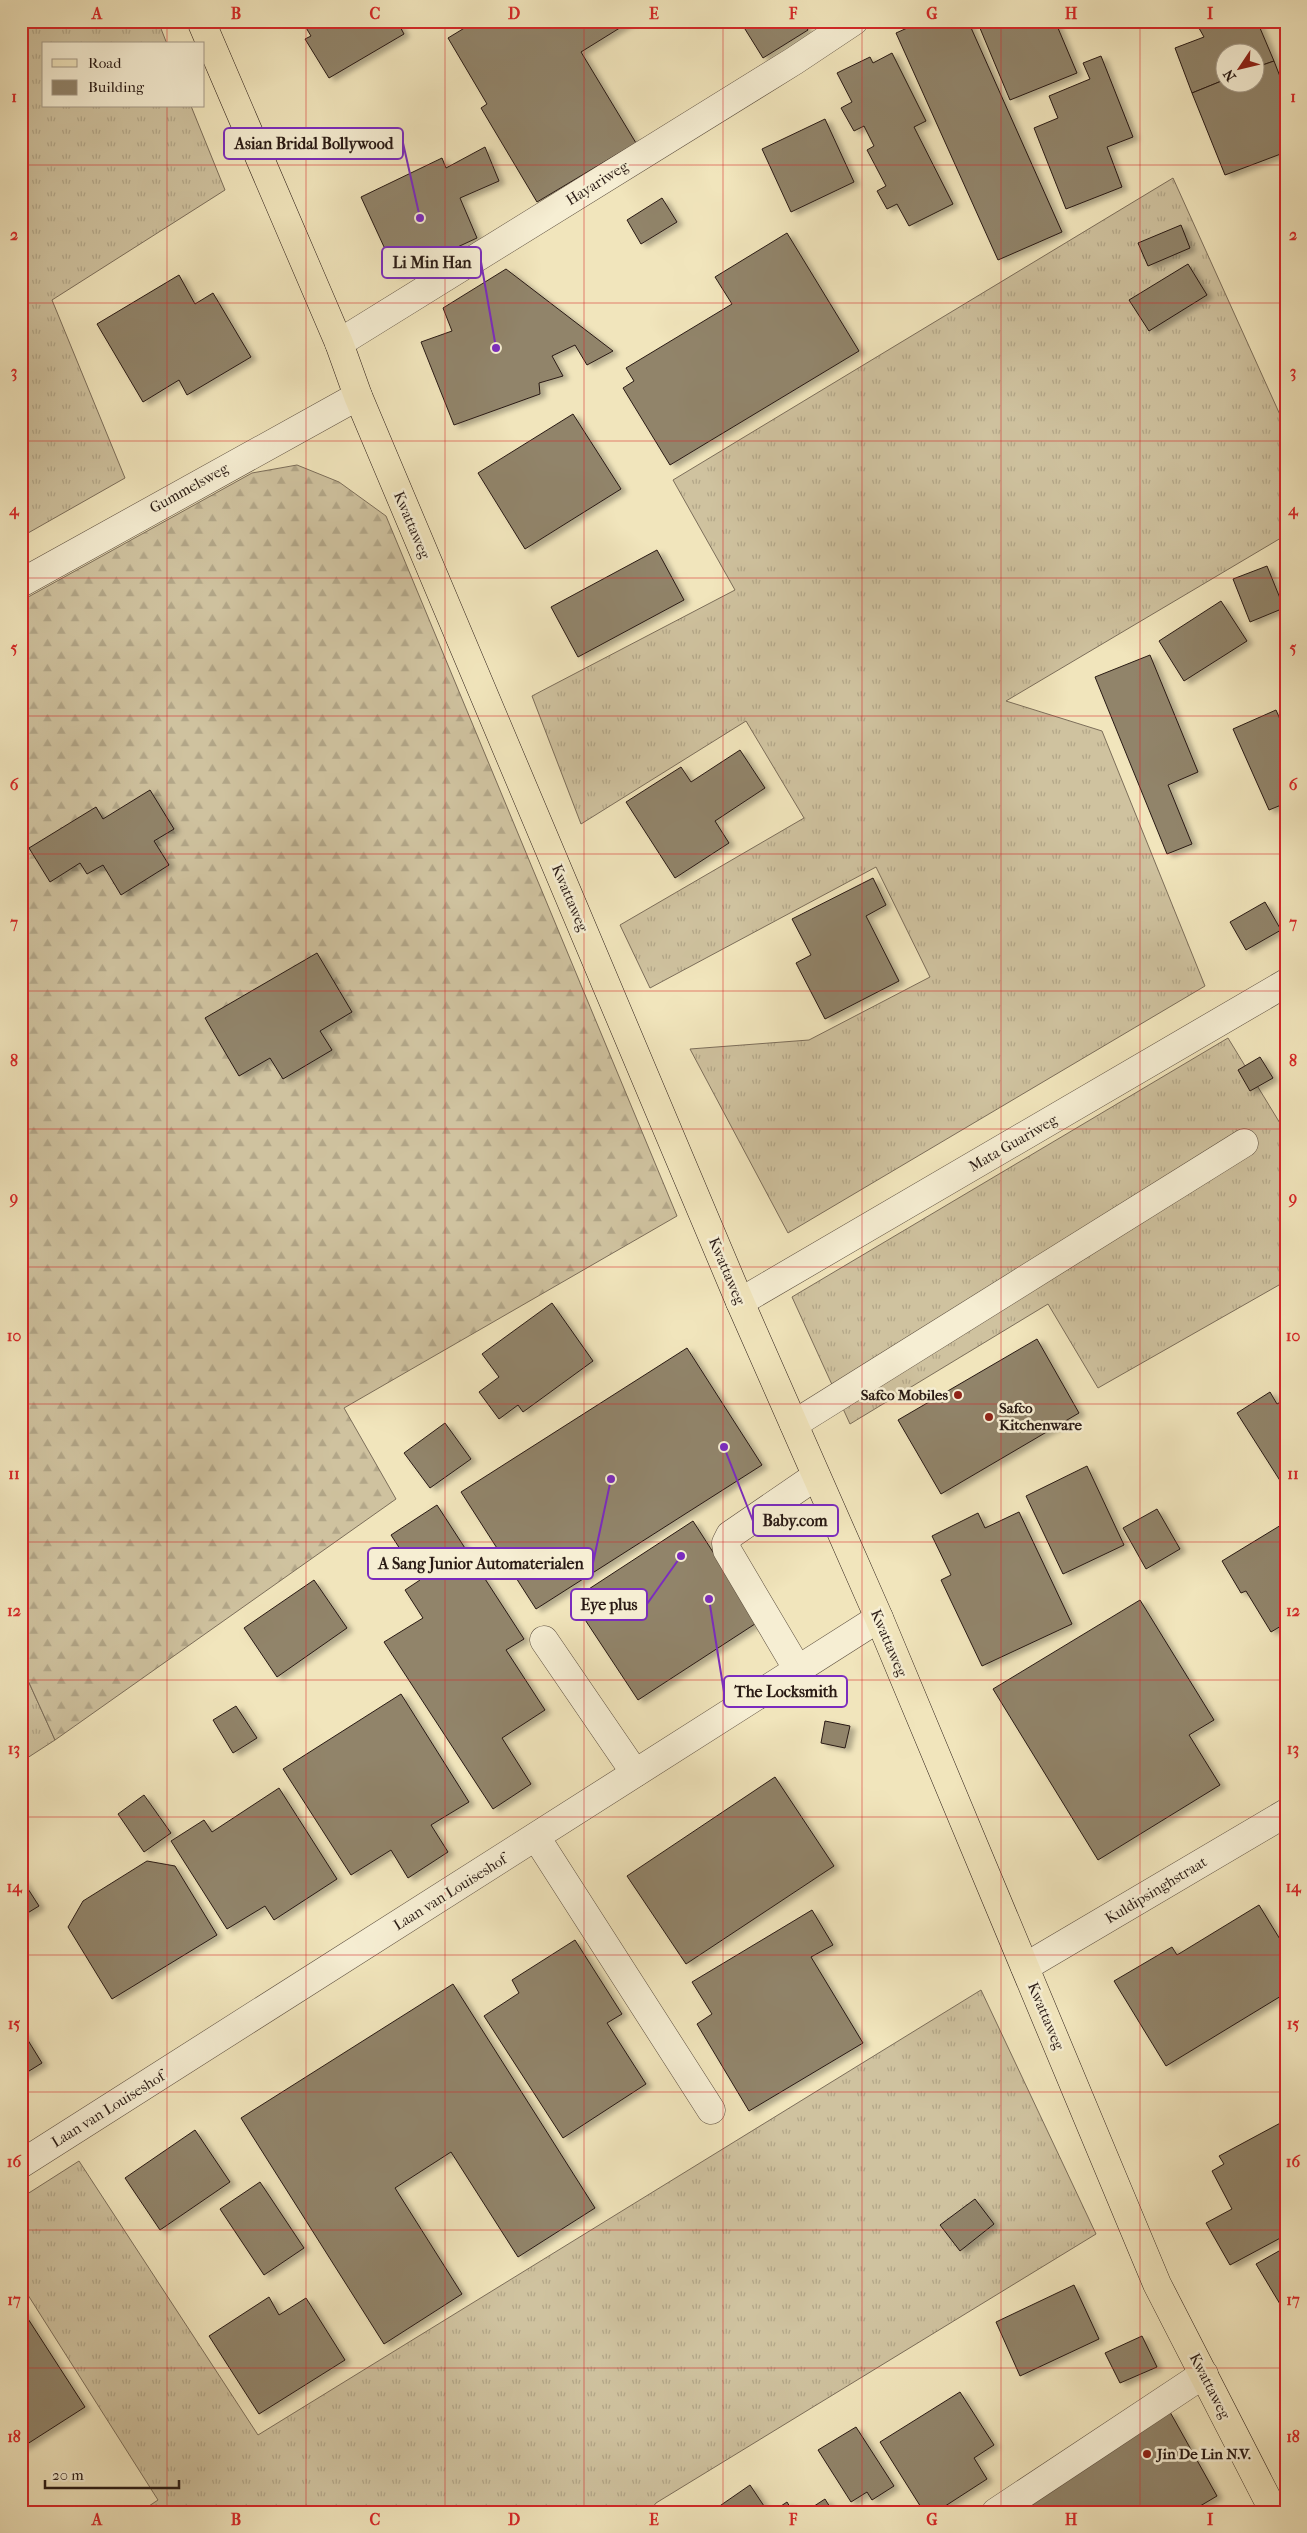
<svg xmlns="http://www.w3.org/2000/svg" width="1307" height="2533" font-family="'IM FELL French Canon',serif">
  <style>
    .grass { fill: url(#grass-tufts); stroke: #7c6e5a }
    .forest { fill: url(#forest-firs); stroke: #7c6e5a }
    .building { fill: #91846b; stroke: #291a14; filter: url(#shadow) }
    .lines { fill: none; stroke-linecap: round; stroke-linejoin: round }
    .minor-casing { stroke: #5b4d3e; stroke-width: 29 }
    .major-casing { stroke: #291a14; stroke-width: 29 }
    .minor { stroke: #f6eed3; stroke-width: 28 }
    .major { stroke: #f1e5bc; stroke-width: 28 }
    .grid { fill: none; stroke: #d62828; stroke-width: 1; stroke-opacity: 0.55 }
    .poi-dot { fill: #8f2418; stroke: #f6eed3; stroke-width: 2 }
    .labels { text-anchor: middle; stroke-width: 5; stroke-linejoin: round; paint-order: stroke }
    .street-label { font-size: 15px; fill: #291a14; stroke: #f6eed3 }
    .poi-label { font-size: 15px; font-weight: bold; fill: #291a14; stroke: #f6eed3; text-anchor: start }
    .leader { fill: none; stroke: #7b2cbf; stroke-width: 2 }
    .callout-dot { fill: #7b2cbf; stroke: #f6eed3; stroke-width: 2 }
    .callout { fill: #f6eed3; stroke: #7b2cbf; stroke-width: 2 }
    .callout-label { font-size: 16px; text-anchor: middle; font-weight: bold; fill: #291a14 }
    .neatline { fill: none; stroke: #d62828; stroke-width: 2 }
    .grid-label { font-size: 16px; text-anchor: middle; font-weight: bold; fill: #d62828 }
  </style>
  <defs>
    <pattern id="grass-tufts" width="24" height="20" patternUnits="userSpaceOnUse" patternTransform="scale(1.25)"><rect width="24" height="20" fill="#cfc29f"/><path d="M3 7l-1-3M5 7V3M7 7l1-3M15 17l-1-3M17 17v-4M19 17l1-3" fill="none" stroke="#b2a688"/></pattern>
    <pattern id="forest-firs" width="22" height="20" patternUnits="userSpaceOnUse" patternTransform="scale(1.25)"><rect width="22" height="20" fill="#cfc29f"/><path d="M5 1l3.5 6h-7zM16 11l3.5 6h-7z" fill="#b2a688"/></pattern>
    <filter id="shadow"><feDropShadow dx="5.5" dy="3" stdDeviation="2.5" flood-color="#0004"/></filter>
  </defs>
  <rect width="100%" height="100%" fill="#f1e5bc"/>
  <filter id="stains"><feTurbulence type="fractalNoise" baseFrequency=".004" numOctaves="4"/><feColorMatrix values="0 0 0 0 .2 0 0 0 0 .09 0 0 0 0 .02 0 0 0 .5 -.17"/></filter>
  <radialGradient id="worn" r=".72"><stop offset=".6" stop-color="#630" stop-opacity="0"/><stop offset="1" stop-color="#630" stop-opacity=".3"/></radialGradient>
  <g class="grass">
    <polygon points="21,21 158,21 167,44 44,44 44,106 191,106 225,190 52,300 125,478 21,537"/>
    <polygon points="1173,178 1286,428 1286,535 1006,701 1102,731 1205,986 788,1233 690,1049 809,1040 930,977 876,867 650,988 620,925 804,818 746,721 581,824 532,696 735,590 673,480"/>
    <polygon points="1228,1038 1286,1133 1286,1281 1098,1388 1048,1304 850,1424 792,1297"/>
    <polygon points="21,1665 55,1740 21,1762"/>
    <polygon points="981,1990 1096,2234 656,2503 649,2512 140,2512 158,2500 21,2284 21,2198 79,2161 258,2435"/>
  </g>
  <polygon class="forest" points="297,465 339,482 386,516 677,1216 344,1408 396,1499 55,1740 21,1665 21,601 252,473"/>
  <g class="building">
    <polygon points="302,21 397,21 404,34 329,78 305,39 311,36"/>
    <polygon points="476,21 631,21 581,52 636,143 537,202 481,108 487,104 448,38"/>
    <polygon points="740,21 802,21 808,30 763,58"/>
    <polygon points="923,21 968,21 1062,232 998,260 896,33"/>
    <polygon points="977,21 1055,21 1077,73 1010,100"/>
    <polygon points="1195,21 1257,21 1274,61 1254,68 1254,52 1224,52 1224,80 1192,93 1175,48 1204,37"/>
    <polygon points="892,53 926,121 914,127 953,204 909,226 897,204 887,209 877,191 886,186 867,150 874,146 864,126 854,131 841,108 852,102 837,73 870,57 873,63"/>
    <polygon points="1101,56 1133,137 1107,147 1122,187 1066,209 1034,128 1058,118 1049,96 1090,79 1083,63"/>
    <polygon points="1274,61 1286,92 1286,152 1225,175 1192,93 1224,80 1224,82 1254,82 1254,68"/>
    <polygon points="825,119 854,182 791,212 762,149"/>
    <polygon points="485,147 499,181 460,198 477,238 397,275 361,197 442,158 446,168"/>
    <polygon points="662,198 677,222 641,244 627,220"/>
    <polygon points="1181,225 1190,248 1148,266 1138,243"/>
    <polygon points="787,233 859,351 670,465 623,388 634,381 626,368 732,304 715,277"/>
    <polygon points="1188,264 1207,295 1149,331 1129,300"/>
    <polygon points="506,269 613,351 587,365 575,345 552,356 563,376 539,383 540,394 454,425 421,342 452,331 443,308"/>
    <polygon points="179,275 195,304 213,293 251,357 187,395 179,380 143,402 97,324"/>
    <polygon points="573,414 621,489 525,549 478,473"/>
    <polygon points="657,550 684,600 578,657 551,607"/>
    <polygon points="1267,566 1284,608 1250,622 1233,579"/>
    <polygon points="1221,601 1247,641 1184,681 1159,641"/>
    <polygon points="1150,655 1198,772 1168,785 1192,844 1167,854 1095,677"/>
    <polygon points="1276,710 1286,733 1286,803 1269,810 1233,729"/>
    <polygon points="740,750 765,788 715,821 729,843 675,878 626,802 681,767 691,782"/>
    <polygon points="150,790 174,829 154,841 169,865 121,895 103,865 87,874 80,863 50,882 29,848 96,807 103,819"/>
    <polygon points="873,878 886,905 866,916 899,981 825,1019 796,963 811,955 792,919"/>
    <polygon points="1265,902 1281,930 1246,950 1230,922"/>
    <polygon points="317,953 352,1012 320,1031 332,1050 283,1079 270,1058 239,1076 205,1018"/>
    <polygon points="1260,1057 1273,1078 1250,1091 1238,1070"/>
    <polygon points="552,1303 593,1361 523,1412 518,1405 499,1419 479,1392 499,1377 482,1354"/>
    <polygon points="1037,1339 1079,1413 941,1494 898,1420"/>
    <polygon points="687,1348 762,1465 536,1609 461,1492"/>
    <polygon points="1270,1392 1277,1404 1286,1399 1286,1490 1237,1413"/>
    <polygon points="445,1423 471,1459 430,1488 404,1453"/>
    <polygon points="1087,1466 1124,1545 1063,1574 1026,1496"/>
    <polygon points="437,1505 524,1639 506,1650 545,1710 502,1738 531,1784 493,1809 384,1642 423,1618 405,1590 420,1580 391,1535"/>
    <polygon points="1157,1509 1180,1549 1146,1569 1123,1528"/>
    <polygon points="1019,1512 1072,1624 982,1666 941,1580 951,1575 932,1536 978,1513 985,1528"/>
    <polygon points="693,1521 758,1622 638,1700 572,1600"/>
    <polygon points="1286,1522 1286,1623 1271,1632 1246,1591 1241,1593 1222,1561"/>
    <polygon points="314,1580 347,1628 277,1677 244,1628"/>
    <polygon points="1140,1600 1214,1720 1189,1735 1220,1785 1098,1860 993,1689"/>
    <polygon points="401,1694 469,1802 431,1825 448,1852 408,1878 391,1850 351,1875 283,1769"/>
    <polygon points="236,1706 257,1738 233,1753 213,1720"/>
    <polygon points="825,1721 850,1726 845,1748 821,1743"/>
    <polygon points="775,1777 834,1866 686,1964 627,1876"/>
    <polygon points="279,1788 337,1879 274,1920 265,1906 227,1929 171,1841 204,1820 212,1832"/>
    <polygon points="144,1795 171,1833 144,1852 118,1814"/>
    <polygon points="147,1861 175,1866 217,1935 112,1999 68,1927 83,1901"/>
    <polygon points="21,1878 39,1906 21,1917"/>
    <polygon points="1259,1905 1286,1949 1286,1993 1166,2066 1114,1981 1172,1947 1177,1955"/>
    <polygon points="812,1910 833,1945 811,1957 863,2043 749,2111 697,2024 712,2014 692,1982"/>
    <polygon points="575,1940 622,2014 607,2023 646,2084 563,2138 484,2016 519,1993 512,1980"/>
    <polygon points="453,1984 595,2208 518,2257 451,2152 395,2188 462,2294 384,2344 241,2118"/>
    <polygon points="21,2029 42,2063 21,2076"/>
    <polygon points="1286,2120 1286,2235 1230,2265 1206,2223 1232,2209 1212,2171 1224,2164 1219,2156"/>
    <polygon points="195,2130 230,2182 160,2230 125,2178"/>
    <polygon points="260,2182 304,2248 264,2275 220,2209"/>
    <polygon points="975,2199 994,2224 960,2251 940,2225"/>
    <polygon points="1286,2247 1286,2314 1256,2264"/>
    <polygon points="1074,2285 1099,2339 1020,2376 996,2322"/>
    <polygon points="269,2297 279,2315 306,2298 345,2360 259,2414 209,2336"/>
    <polygon points="21,2308 85,2407 21,2448"/>
    <polygon points="1142,2336 1157,2367 1120,2383 1105,2353"/>
    <polygon points="960,2392 994,2445 974,2458 987,2479 936,2512 924,2512 880,2442"/>
    <polygon points="1170,2412 1217,2496 1190,2512 1006,2512"/>
    <polygon points="856,2427 894,2486 872,2500 867,2492 851,2502 818,2450"/>
    <polygon points="750,2485 768,2512 711,2512"/>
    <polygon points="825,2499 833,2512 805,2512"/>
    <polygon points="787,2502 793,2512 772,2512"/>
  </g>
  <g class="lines">
    <defs>
      <g id="minor">
        <polyline points="339,343 794,61 854,21"/>
        <polyline points="21,583 358,396"/>
        <polyline points="740,1302 1286,983"/>
        <polyline points="794,1424 1244,1143"/>
        <polyline points="544,1640 635,1773"/>
        <polyline points="798,1670 727,1550 726,1543 730,1535 816,1476"/>
        <polyline points="536,1837 711,2110"/>
        <polyline points="1025,1967 1286,1813"/>
        <polyline points="21,2164 879,1618"/>
        <polyline points="996,2512 1204,2374"/>
      </g>
      <polyline id="major" points="201,21 339,343 358,396 740,1302 879,1618 1157,2284 1274,2512"/>
    </defs>
    <use href="#minor" class="minor-casing"/>
    <use href="#major" class="major-casing"/>
    <use href="#minor" class="minor"/>
    <use href="#major" class="major"/>
  </g>
  <path class="grid" d="M167 21V44M306 21V2512M445 21V2512M584 21V2512M723 21V2512M862 21V2512M1001 21V2512M1140 21V2512M167 106V2512M21 165H1286M21 303H1286M21 441H1286M21 578H1286M21 716H1286M21 854H1286M21 991H1286M21 1129H1286M21 1267H1286M21 1404H1286M21 1542H1286M21 1680H1286M21 1817H1286M21 1955H1286M21 2092H1286M21 2230H1286M21 2368H1286"/>
  <g class="poi-dot">
    <circle cx="958" cy="1395" r="5"/>
    <circle cx="989" cy="1417" r="5"/>
    <circle cx="1147" cy="2454" r="5"/>
  </g>
  <g class="labels">
    <g class="street-label">
      <text transform="translate(597 183) rotate(-32)" y="5">Hayariweg</text>
      <text transform="translate(189 488) rotate(-29)" y="5">Gummelsweg</text>
      <text transform="translate(412 525) rotate(67)" y="5">Kwattaweg</text>
      <text transform="translate(570 898) rotate(67)" y="5">Kwattaweg</text>
      <text transform="translate(1013 1143) rotate(-30)" y="5">Mata Guariweg</text>
      <text transform="translate(727 1271) rotate(67)" y="5">Kwattaweg</text>
      <text transform="translate(889 1643) rotate(67)" y="5">Kwattaweg</text>
      <text transform="translate(1156 1890) rotate(-31)" y="5">Kuldipsinghstraat</text>
      <text transform="translate(450 1892) rotate(-32)" y="5">Laan van Louiseshof</text>
      <text transform="translate(1046 2016) rotate(67)" y="5">Kwattaweg</text>
      <text transform="translate(108 2109) rotate(-32)" y="5">Laan van Louiseshof</text>
      <text transform="translate(1210 2386) rotate(63)" y="5">Kwattaweg</text>
    </g>
    <g class="poi-label">
      <text x="948" y="1400" text-anchor="end">Safco Mobiles</text>
      <text x="999" y="1413">Safco<tspan x="999" dy="17">Kitchenware</tspan></text>
      <text x="1157" y="2459">Jin De Lin N.V.</text>
    </g>
  </g>
  <path class="leader" d="M420 218L403 143M496 348L481 262M724 1447L753 1521M611 1479L593 1563M681 1556L647 1604M709 1599L724 1692"/>
  <g class="callout-dot">
    <circle cx="420" cy="218" r="5"/>
    <circle cx="496" cy="348" r="5"/>
    <circle cx="724" cy="1447" r="5"/>
    <circle cx="611" cy="1479" r="5"/>
    <circle cx="681" cy="1556" r="5"/>
    <circle cx="709" cy="1599" r="5"/>
  </g>
  <g class="callout">
    <rect x="224" y="128" width="179" height="31" rx="5"/>
    <rect x="382" y="247" width="99" height="31" rx="5"/>
    <rect x="753" y="1505" width="85" height="31" rx="5"/>
    <rect x="368" y="1548" width="225" height="31" rx="5"/>
    <rect x="571" y="1589" width="76" height="31" rx="5"/>
    <rect x="724" y="1676" width="123" height="31" rx="5"/>
  </g>
  <g class="callout-label">
    <text x="314" y="149">Asian Bridal Bollywood</text>
    <text x="432" y="268">Li Min Han</text>
    <text x="795" y="1526">Baby.com</text>
    <text x="481" y="1569">A Sang Junior Automaterialen</text>
    <text x="609" y="1610">Eye plus</text>
    <text x="786" y="1697">The Locksmith</text>
  </g>
  <rect width="1307" height="2533" fill="none" stroke="#f1e5bc" stroke-width="55"/>
  <rect x="42" y="42" width="162" height="65" fill="#f6eed3" stroke="#a49987"/>
  <rect x="52" y="59" width="25" height="8" fill="#f1e5bc" stroke="#a49987"/>
  <text x="88" y="68" font-size="15" fill="#291a14">Road</text>
  <rect x="52" y="80" width="25" height="15" fill="#91846b" stroke="#a49987"/>
  <text x="88" y="92" font-size="15" fill="#291a14">Building</text>
  <g transform="translate(1240 68) rotate(235)"><circle r="24" fill="#f6eed3" stroke="#a49987"/>
  <path d="M0-4L9 19L0 12L-9 19Z" fill="#8f2418"/>
  <text y="-8" font-size="14" font-weight="bold" text-anchor="middle" fill="#291a14">N</text>
  </g>
  <path d="M45 2480v8h134v-8" fill="none" stroke="#291a14" stroke-width="2.5"/>
  <text x="52" y="2480" font-size="15" fill="#291a14" stroke="#f6eed3" stroke-width="4" paint-order="stroke">20 m</text>
  <rect x="28" y="28" width="1252" height="2478" class="neatline"/>
  <g class="grid-label">
    <text x="97" y="19">A</text>
    <text x="236" y="19">B</text>
    <text x="375" y="19">C</text>
    <text x="514" y="19">D</text>
    <text x="654" y="19">E</text>
    <text x="793" y="19">F</text>
    <text x="932" y="19">G</text>
    <text x="1071" y="19">H</text>
    <text x="1210" y="19">I</text>
    <text x="14" y="102">1</text>
    <text x="1293" y="102">1</text>
    <text x="14" y="240">2</text>
    <text x="1293" y="240">2</text>
    <text x="14" y="377">3</text>
    <text x="1293" y="377">3</text>
    <text x="14" y="515">4</text>
    <text x="1293" y="515">4</text>
    <text x="14" y="653">5</text>
    <text x="1293" y="653">5</text>
    <text x="14" y="790">6</text>
    <text x="1293" y="790">6</text>
    <text x="14" y="928">7</text>
    <text x="1293" y="928">7</text>
    <text x="14" y="1066">8</text>
    <text x="1293" y="1066">8</text>
    <text x="14" y="1203">9</text>
    <text x="1293" y="1203">9</text>
    <text x="14" y="1341">10</text>
    <text x="1293" y="1341">10</text>
    <text x="14" y="1479">11</text>
    <text x="1293" y="1479">11</text>
    <text x="14" y="1616">12</text>
    <text x="1293" y="1616">12</text>
    <text x="14" y="1754">13</text>
    <text x="1293" y="1754">13</text>
    <text x="14" y="1892">14</text>
    <text x="1293" y="1892">14</text>
    <text x="14" y="2029">15</text>
    <text x="1293" y="2029">15</text>
    <text x="14" y="2167">16</text>
    <text x="1293" y="2167">16</text>
    <text x="14" y="2305">17</text>
    <text x="1293" y="2305">17</text>
    <text x="14" y="2442">18</text>
    <text x="1293" y="2442">18</text>
    <text x="97" y="2525">A</text>
    <text x="236" y="2525">B</text>
    <text x="375" y="2525">C</text>
    <text x="514" y="2525">D</text>
    <text x="654" y="2525">E</text>
    <text x="793" y="2525">F</text>
    <text x="932" y="2525">G</text>
    <text x="1071" y="2525">H</text>
    <text x="1210" y="2525">I</text>
  </g>
  <rect width="100%" height="100%" filter="url(#stains)"/>
  <rect width="100%" height="100%" fill="url(#worn)"/>
</svg>
